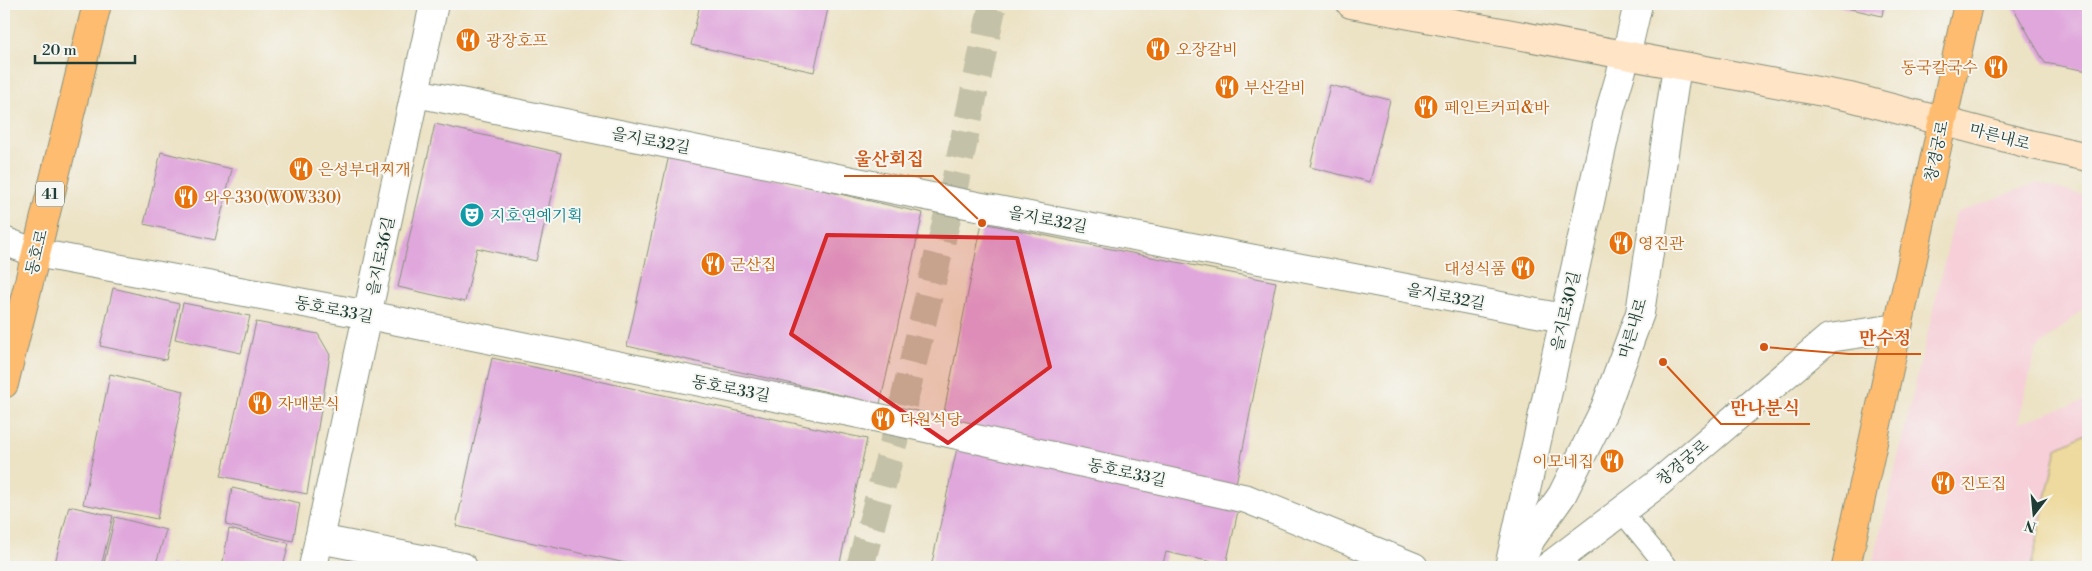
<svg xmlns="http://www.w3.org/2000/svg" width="2092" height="571" font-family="'Libre Bodoni','Noto Serif KR',serif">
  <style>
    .built { fill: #f6cfd8 }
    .sand { fill: #eeda9e; stroke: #868c69 }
    .building { fill: #e0a7dc }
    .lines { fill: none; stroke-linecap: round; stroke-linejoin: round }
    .minor-tunnel { stroke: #c3c1a7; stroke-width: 28; stroke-dasharray: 28 14; stroke-linecap: butt }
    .service-casing { stroke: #86907c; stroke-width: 22 }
    .minor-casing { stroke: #86907c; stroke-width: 30 }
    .secondary-casing { stroke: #86907c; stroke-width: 30 }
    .primary-casing { stroke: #86907c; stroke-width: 30 }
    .service { stroke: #fff; stroke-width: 20 }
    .minor { stroke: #fff; stroke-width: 28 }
    .secondary { stroke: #ffe4c6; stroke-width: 28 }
    .primary { stroke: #febc70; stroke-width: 28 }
    .marked { fill: #d62828; fill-opacity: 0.2; stroke: #d62828; stroke-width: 4; stroke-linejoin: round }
    .labels { text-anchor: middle; stroke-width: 4; stroke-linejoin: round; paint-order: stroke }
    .shield { fill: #f6f6f2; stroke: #60746d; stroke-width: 1 }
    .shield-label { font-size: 15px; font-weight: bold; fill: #1f3d34 }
    .food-label { font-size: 16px; fill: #c56008; stroke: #f6f6f2; text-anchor: start }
    .street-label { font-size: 16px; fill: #1f3d34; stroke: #f6f6f2 }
    .culture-label { font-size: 16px; fill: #0d838f; stroke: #f6f6f2; text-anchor: start }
    .leader { fill: none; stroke: #d45610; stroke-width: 2 }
    .callout-dot { fill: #d45610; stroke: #f6f6f2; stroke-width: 2 }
    .callout-label { font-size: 18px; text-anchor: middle; font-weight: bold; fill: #d45610; stroke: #f6f6f2; stroke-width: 4; stroke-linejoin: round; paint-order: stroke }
  </style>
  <rect width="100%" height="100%" fill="#f6f6f2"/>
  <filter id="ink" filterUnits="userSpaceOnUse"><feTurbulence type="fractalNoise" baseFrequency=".02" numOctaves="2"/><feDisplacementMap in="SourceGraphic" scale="10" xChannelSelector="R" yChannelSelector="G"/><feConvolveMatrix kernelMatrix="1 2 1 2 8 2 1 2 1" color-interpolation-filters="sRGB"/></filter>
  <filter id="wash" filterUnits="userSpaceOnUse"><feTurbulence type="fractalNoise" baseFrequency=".0096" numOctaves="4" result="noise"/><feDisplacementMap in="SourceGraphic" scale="20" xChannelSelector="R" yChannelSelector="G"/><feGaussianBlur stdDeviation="1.12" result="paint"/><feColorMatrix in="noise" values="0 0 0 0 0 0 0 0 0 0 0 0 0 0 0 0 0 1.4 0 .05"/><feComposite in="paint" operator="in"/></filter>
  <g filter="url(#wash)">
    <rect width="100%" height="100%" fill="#ece2c4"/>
    <g class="built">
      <polygon points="2037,183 2088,197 2088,293 2085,307 2036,349 2018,423 2088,400 2088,567 1872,567 1956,213"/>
      <polygon points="350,556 401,567 323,567"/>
    </g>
    <polygon class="sand" points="2088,433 2088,567 2031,567 2057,448"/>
    <g id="blocks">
      <g class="building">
        <polygon points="700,4 829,4 814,72 691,45"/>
        <polygon points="1829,4 1884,4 1882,16"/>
        <polygon points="2011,4 2088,4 2088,71 2045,63"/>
        <polygon points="1330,85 1390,100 1370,182 1310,167"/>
        <polygon points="435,124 561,153 536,261 477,248 465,302 398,287"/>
        <polygon points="161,152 232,169 215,240 144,224"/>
        <polygon points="669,155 923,213 880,404 627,346"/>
        <polygon points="982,223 1276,282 1235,489 941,427"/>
        <polygon points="113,288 179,304 166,360 100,346"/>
        <polygon points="183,303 250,316 241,353 175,339"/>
        <polygon points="256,322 318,334 330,355 307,494 221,476"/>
        <polygon points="492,358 867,439 839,567 644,567 456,526"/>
        <polygon points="110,374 184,391 157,519 83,504"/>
        <polygon points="959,439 1240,502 1226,565 1166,552 1162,567 931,567"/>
        <polygon points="232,488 300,503 293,541 226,525"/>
        <polygon points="69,506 113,516 101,567 54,567"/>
        <polygon points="115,517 166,530 155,567 103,567"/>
        <polygon points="229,529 289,543 283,567 222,567"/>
        <polygon points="170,564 182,567 170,567"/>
      </g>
    </g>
  </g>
  <g filter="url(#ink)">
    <use href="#blocks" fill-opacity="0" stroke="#86907c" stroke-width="1"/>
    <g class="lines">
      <polyline class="minor-tunnel" points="860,567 899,422 951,201 993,4"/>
      <defs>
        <polyline id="service" points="1621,511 1667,567"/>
        <g id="minor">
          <polyline points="416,93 951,201 1563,318"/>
          <polyline points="4,241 36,253 368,315 899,422 1247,499 1414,567"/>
          <polyline points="319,539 463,567"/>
          <polyline points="1520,563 1531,539 1562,495 1605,408 1640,313 1677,66"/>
          <polyline points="313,567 434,4"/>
          <polyline points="1509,567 1611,107 1626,56 1638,4"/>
          <polyline points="1548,567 1656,485 1829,338 1897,328"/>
        </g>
        <polyline id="secondary" points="1351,4 1850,97 2033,145 2088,157"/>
        <g id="primary">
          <polyline points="4,384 97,4"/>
          <polyline points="1846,567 1968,4"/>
        </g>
      </defs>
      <use href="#service" class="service-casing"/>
      <use href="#minor" class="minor-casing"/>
      <use href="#secondary" class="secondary-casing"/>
      <use href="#primary" class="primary-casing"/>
      <use href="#service" class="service"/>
      <use href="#minor" class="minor"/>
      <use href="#secondary" class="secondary"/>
      <use href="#primary" class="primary"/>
    </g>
  </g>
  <path class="marked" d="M827 235 1017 238 1050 367 948 443 791 334Z"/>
  <defs>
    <symbol id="restaurant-disc" viewBox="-11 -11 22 22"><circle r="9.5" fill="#e8710a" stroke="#f6f6f2"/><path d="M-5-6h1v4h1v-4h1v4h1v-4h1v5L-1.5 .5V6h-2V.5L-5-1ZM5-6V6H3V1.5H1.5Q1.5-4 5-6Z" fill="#fff"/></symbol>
    <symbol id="theatre-disc" viewBox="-11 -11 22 22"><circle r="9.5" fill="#0f9aa8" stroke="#f6f6f2"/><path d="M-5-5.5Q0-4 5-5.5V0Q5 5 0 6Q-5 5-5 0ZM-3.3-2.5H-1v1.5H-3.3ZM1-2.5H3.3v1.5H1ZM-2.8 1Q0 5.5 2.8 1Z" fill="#fff"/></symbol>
  </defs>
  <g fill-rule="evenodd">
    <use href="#restaurant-disc" x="454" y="26" width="28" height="28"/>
    <use href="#restaurant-disc" x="1144" y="35" width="28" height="28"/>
    <use href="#restaurant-disc" x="1982" y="53" width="28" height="28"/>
    <use href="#restaurant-disc" x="1213" y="73" width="28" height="28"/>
    <use href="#restaurant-disc" x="1412" y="93" width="28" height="28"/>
    <use href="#restaurant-disc" x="287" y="155" width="28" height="28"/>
    <use href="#restaurant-disc" x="172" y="183" width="28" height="28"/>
    <use href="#theatre-disc" x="458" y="201" width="28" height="28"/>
    <use href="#restaurant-disc" x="1607" y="229" width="28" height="28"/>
    <use href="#restaurant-disc" x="699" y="250" width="28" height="28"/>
    <use href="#restaurant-disc" x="1509" y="254" width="28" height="28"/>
    <use href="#restaurant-disc" x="246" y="389" width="28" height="28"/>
    <use href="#restaurant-disc" x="869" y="405" width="28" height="28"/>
    <use href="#restaurant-disc" x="1598" y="447" width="28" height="28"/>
    <use href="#restaurant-disc" x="1929" y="469" width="28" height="28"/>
  </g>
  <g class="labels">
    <rect class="shield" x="36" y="181.5" width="28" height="25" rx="4"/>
    <g class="shield-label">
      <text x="50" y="199">41</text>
    </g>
    <g class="food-label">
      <text x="486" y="46">광장호프</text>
      <text x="1176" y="55">오장갈비</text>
      <text x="1978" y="73" text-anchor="end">동국칼국수</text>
      <text x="1244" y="93">부산갈비</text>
      <text x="1444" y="113">페인트커피&amp;바</text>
      <text x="318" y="175">은성부대찌개</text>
      <text x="204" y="203">와우330(WOW330)</text>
      <text x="1638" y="249">영진관</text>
      <text x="730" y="270">군산집</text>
      <text x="1506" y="274" text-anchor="end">대성식품</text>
      <text x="278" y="409">자매분식</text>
      <text x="900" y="425">다원식당</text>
      <text x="1594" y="467" text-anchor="end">이모네집</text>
      <text x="1960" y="489">진도집</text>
    </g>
    <g class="street-label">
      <text transform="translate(2000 136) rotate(15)" y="6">마른내로</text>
      <text transform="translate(651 140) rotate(11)" y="6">을지로32길</text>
      <text transform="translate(1936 151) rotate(-78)" y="6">창경궁로</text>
      <text transform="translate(1048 219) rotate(11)" y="6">을지로32길</text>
      <text transform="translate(36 252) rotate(-76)" y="6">동호로</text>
      <text transform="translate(380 256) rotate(-78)" y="6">을지로36길</text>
      <text transform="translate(1446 296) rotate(11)" y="6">을지로32길</text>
      <text transform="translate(334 309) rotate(11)" y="6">동호로33길</text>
      <text transform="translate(1565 311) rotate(-77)" y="6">을지로30길</text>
      <text transform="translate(1632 328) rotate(-73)" y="6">마른내로</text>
      <text transform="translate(731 388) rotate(11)" y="6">동호로33길</text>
      <text transform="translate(1682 462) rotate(-40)" y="6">창경궁로</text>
      <text transform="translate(1127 472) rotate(12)" y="6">동호로33길</text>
    </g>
    <g class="culture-label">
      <text x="490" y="221">지호연예기획</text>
    </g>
  </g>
  <path class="leader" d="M982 223L933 176H844M1764 347L1849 354H1921M1663 362L1721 424H1810"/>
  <g class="callout-dot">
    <circle cx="982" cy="223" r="5"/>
    <circle cx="1764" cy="347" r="5"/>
    <circle cx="1663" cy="362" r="5"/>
  </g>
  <g class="callout-label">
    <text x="889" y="165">울산회집</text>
    <text x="1885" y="344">만수정</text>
    <text x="1765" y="414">만나분식</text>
  </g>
  <rect width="2092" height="571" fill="none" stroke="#f6f6f2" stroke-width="20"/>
  <g transform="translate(2034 514) rotate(196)" stroke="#f6f6f2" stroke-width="4" paint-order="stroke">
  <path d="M0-4L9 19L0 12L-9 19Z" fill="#1f3d34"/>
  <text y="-8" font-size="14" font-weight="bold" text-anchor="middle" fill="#1f3d34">N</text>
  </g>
  <path d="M35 55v8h100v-8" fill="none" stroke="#1f3d34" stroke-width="2.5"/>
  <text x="42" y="55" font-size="15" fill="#1f3d34" stroke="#f6f6f2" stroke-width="4" paint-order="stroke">20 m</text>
</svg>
